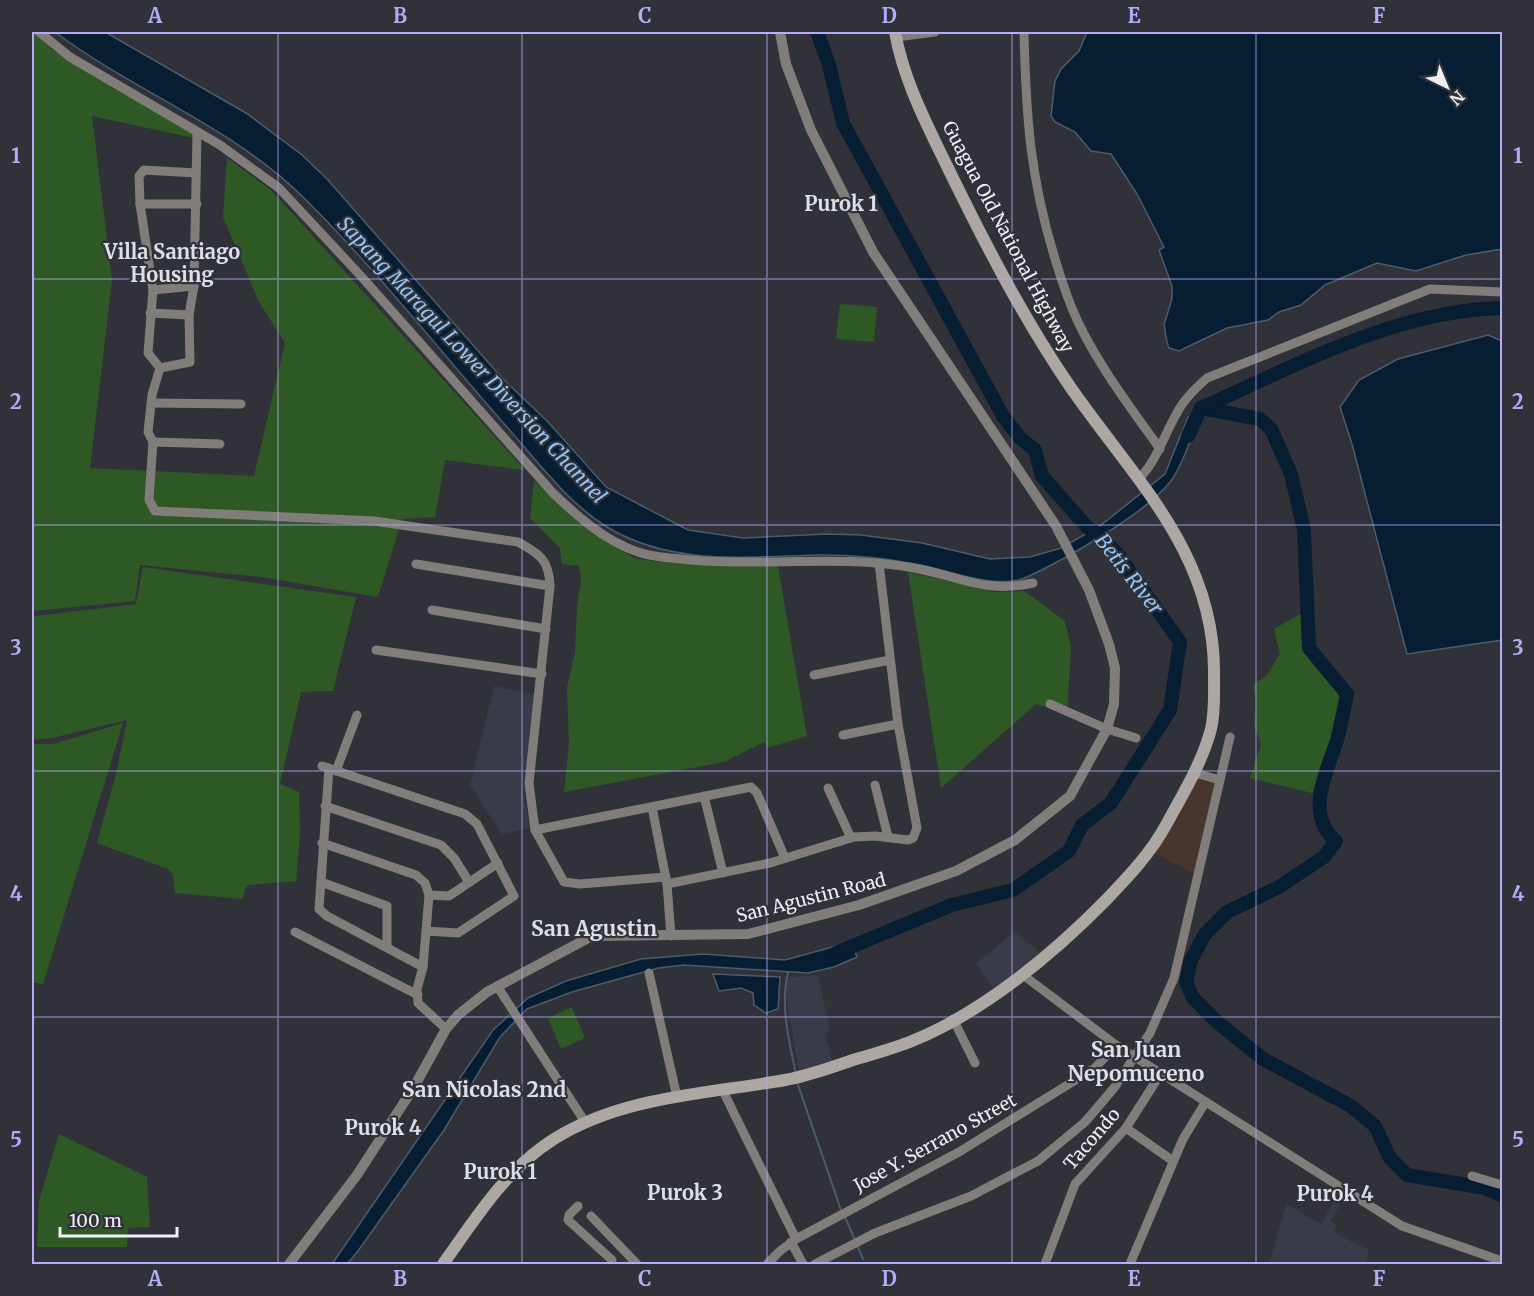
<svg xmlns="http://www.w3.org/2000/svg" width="1534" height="1296" font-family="Merriweather,serif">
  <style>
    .built { fill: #393b48 }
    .industrial { fill: #48362e }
    .green { fill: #2e5924 }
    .water { fill: #061d32; stroke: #4c5c6c; stroke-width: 1.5 }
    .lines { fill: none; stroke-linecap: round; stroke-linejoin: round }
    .stream { stroke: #4c5c6c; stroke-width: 2 }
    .river { stroke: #061d32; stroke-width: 14 }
    .minor { stroke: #807d7a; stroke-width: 9 }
    .tertiary { stroke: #807d7a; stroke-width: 10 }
    .secondary { stroke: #aca7a3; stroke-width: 12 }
    .grid { fill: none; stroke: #b5acf8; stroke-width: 1.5; stroke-opacity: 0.55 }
    .labels { text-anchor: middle; stroke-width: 4.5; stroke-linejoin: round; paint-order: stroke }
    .street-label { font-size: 18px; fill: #eeeff3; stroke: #313239 }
    .neighbourhood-label { font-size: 20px; font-weight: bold; fill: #dee0e9; stroke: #313239 }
    .water-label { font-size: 20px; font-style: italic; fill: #91c6fb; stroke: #313239 }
    .quarter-label { font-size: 21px; font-weight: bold; fill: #dee0e9; stroke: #313239 }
    .neatline { fill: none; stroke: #b5acf8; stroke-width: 2 }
    .grid-label { font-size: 20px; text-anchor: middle; font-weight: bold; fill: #b5acf8 }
  </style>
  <rect width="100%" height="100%" fill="#313239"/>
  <g class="built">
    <polygon points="494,686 536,695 529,733 533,734 522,784 529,828 502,834 470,785"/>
    <polygon points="1015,931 1044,956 995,990 976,964"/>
    <polygon points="818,975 830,1030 825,1035 833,1063 799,1072 785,990 790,977"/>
    <polygon points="1338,1195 1343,1199 1331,1221 1337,1225 1334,1233 1369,1250 1366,1264 1269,1264 1286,1204 1321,1224"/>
  </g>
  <polygon class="industrial" points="1196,774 1217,780 1195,874 1155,853"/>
  <g class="green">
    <polygon points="32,32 53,50 90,73 192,131 194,138 92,116 112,280 90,468 254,476 285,343 259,302 223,217 227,158 271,190 525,470 445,460 435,517 402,519 378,597 261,577 140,565 135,601 34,611 32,606"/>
    <polygon points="840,304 877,307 874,342 836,339"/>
    <polygon points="534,480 580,524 634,558 659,562 778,566 807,736 767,748 764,742 724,762 564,792 569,743 567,688 575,652 577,606 581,580 579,566 562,564 560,548 530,518"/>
    <polygon points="143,567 356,597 333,691 301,692 280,784 299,792 300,833 296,881 247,885 242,899 175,893 173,874 168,869 97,843 117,770 127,720 52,738 32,740 32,627 35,616 136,604"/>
    <polygon points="908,572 995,592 1024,591 1065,621 1071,648 1067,714 1036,704 941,788"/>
    <polygon points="1302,613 1307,649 1344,695 1334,739 1312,793 1250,778 1261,744 1254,726 1256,703 1253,685 1267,675 1280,654 1274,629"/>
    <polygon points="123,723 43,984 32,982 32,744 53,744"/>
    <polygon points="572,1007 585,1038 561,1049 548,1018"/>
    <polygon points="59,1134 147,1177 150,1227 128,1228 127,1247 37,1247 39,1201"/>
  </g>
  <g class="water">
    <path d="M55 32H105L246 113 302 155 327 179 501 377 548 422 606 487 688 530 743 538 828 534 861 535 922 543 990 559 1030 557 1061 548 1100 526 1165 474 1188 417 1201 420C1189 438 1185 460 1173 478 1151 511 1064 560 1027 577 996 591 947 569 915 564 885 558 854 555 823 555 750 556 673 567 607 527 567 502 538 462 507 427 439 350 376 269 303 197 231 126 135 92 55 32Z"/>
    <polygon points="1087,32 1502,32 1502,249 1466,255 1416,271 1377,263 1325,285 1301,305 1279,312 1268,320 1227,328 1179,351 1169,348 1167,342 1164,325 1172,299 1172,286 1159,250 1164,247 1137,194 1111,154 1091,151 1075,132 1055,122 1051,116 1055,81 1061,69 1079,51"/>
    <polygon points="1488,335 1502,341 1502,640 1407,654 1352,444 1340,407 1359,380 1398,359"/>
    <polygon points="851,942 857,957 834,967 808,973 684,965 658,968 572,992 527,1009 500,1037 444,1130 358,1251 347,1264 332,1264 493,1030 528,998 566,981 641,959 703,954 785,960"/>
    <polygon points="713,974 780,977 778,1009 766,1013 754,1005 753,993 741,988 719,991"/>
  </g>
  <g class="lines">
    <g class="stream">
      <path d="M788 973C780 1006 789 1041 796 1074"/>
      <polyline points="797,1082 841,1210"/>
      <polyline points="845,1217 855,1240"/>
      <polyline points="857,1245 863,1259"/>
    </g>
    <g class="river">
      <polyline points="817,32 829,65 843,123 1003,416 1020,438 1035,450 1042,476 1087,527 1101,536 1119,556 1180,642 1170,710 1111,803 1082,825 1069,851 1013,890 952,905 836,953"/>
      <path d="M1201 408 1260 419 1271 429 1291 474 1304 530 1309 648 1347 694C1344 709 1341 725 1337 740 1327 772 1304 814 1336 841L1324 857 1279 887 1227 912 1205 934 1191 960 1186 982 1193 998 1217 1022 1263 1059 1351 1106 1375 1126 1390 1158 1407 1175 1485 1188 1502 1196"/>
      <path d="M1201 408C1295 366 1397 310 1502 308"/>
      <polyline points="1188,436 1201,408"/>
    </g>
    <g class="minor">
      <path d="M39 32 70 57 220 145 279 188 360 275 553 493C578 517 605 541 638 552 655 558 674 558 692 560 765 567 840 554 914 568 959 576 985 594 1033 583"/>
      <path d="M1024 32C1026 117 1030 179 1056 262 1062 282 1069 303 1078 322 1100 368 1131 408 1160 449"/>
      <polyline points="896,37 935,32"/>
      <polyline points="196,173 144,170 139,176 140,204 197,204"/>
      <polyline points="140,204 153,290 148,353 160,368"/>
      <polyline points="153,290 194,286"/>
      <polyline points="150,313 189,315"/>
      <path d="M160 368 152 395 148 432 153 442 149 500 155 511 374 521 518 542C540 554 549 560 550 586L529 783 535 830 564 882 580 884 666 877"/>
      <polyline points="160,368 190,362 189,315 194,286 197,133"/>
      <polyline points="151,403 241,404"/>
      <polyline points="153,442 220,444"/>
      <path d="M1140 478C1158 458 1164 435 1177 413 1184 399 1196 388 1207 378L1430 289 1502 292"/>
      <polyline points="416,564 550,586"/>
      <polyline points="432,610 546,629"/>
      <polyline points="376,650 542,674"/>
      <polyline points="814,675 890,660"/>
      <polyline points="1050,704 1107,729 1136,738"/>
      <polyline points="843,735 898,724"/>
      <polyline points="322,766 465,814 477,824 514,896 458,933 426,931"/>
      <polyline points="329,768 319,909 327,916 423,967"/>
      <polyline points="336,771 357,715"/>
      <polyline points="1195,773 1220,780"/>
      <polyline points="875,785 888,837"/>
      <polyline points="828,788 851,838"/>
      <polyline points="704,796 723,873"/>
      <polyline points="325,806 441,845 454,858 469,882"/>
      <polyline points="652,807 667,884 671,936"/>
      <polyline points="535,830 751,787 757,793 785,858"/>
      <polyline points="322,843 416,875 425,883 429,895 423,967 417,989 418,1003 446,1029"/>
      <polyline points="321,882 387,906 387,947"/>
      <polyline points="667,884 770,863 854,837 875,836 908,840 913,838 917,828 898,724 879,563"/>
      <polyline points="429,895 449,896 498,863"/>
      <polyline points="295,932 418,995"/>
      <polyline points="649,973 677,1097"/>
      <polyline points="1023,975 1116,1045 1402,1226 1502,1261"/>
      <polyline points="497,986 585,1122"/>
      <polyline points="953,1019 975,1063"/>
      <polyline points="722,1089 796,1239"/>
      <polyline points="1126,1128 1173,1161"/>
      <polyline points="1472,1176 1502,1185"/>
      <polyline points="578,1206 569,1215 568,1220 612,1260"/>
      <polyline points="591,1216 637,1264"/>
      <polyline points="791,1242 803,1264"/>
      <polyline points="767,1264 780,1251 796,1239 959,1152 1095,1068 1116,1045"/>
      <polyline points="815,1264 875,1233 971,1196 1038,1161 1085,1122 1114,1088 1150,1033 1174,978 1230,737"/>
      <polyline points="1045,1264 1075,1184 1126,1128 1161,1073"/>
      <polyline points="1130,1264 1183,1139 1205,1103"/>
    </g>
    <polyline class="tertiary" points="289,1264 357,1175 414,1087 446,1029 458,1015 487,992 592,936 748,934 859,905 956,871 1015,840 1070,796 1107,729 1114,704 1115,668 1109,644 1089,590 1056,526 873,252 811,130 786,64 780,32"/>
    <path class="secondary" d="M443 1264C476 1218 505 1170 554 1139 623 1096 707 1094 785 1080 808 1076 830 1068 853 1060 872 1054 893 1049 912 1041 982 1013 1053 954 1105 901 1127 878 1151 853 1166 825 1183 794 1202 763 1211 729 1215 712 1214 694 1214 676 1216 555 1135 480 1071 388 1023 318 983 240 946 164 925 121 903 78 895 32"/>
  </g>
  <path class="grid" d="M278 32V1264M522 32V1264M767 32V1264M1012 32V1264M1256 32V1264M32 279H1502M32 525H1502M32 771H1502M32 1017H1502"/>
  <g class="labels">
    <g class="street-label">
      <text transform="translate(1008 237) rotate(62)" y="6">Guagua Old National Highway</text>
      <text transform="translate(811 898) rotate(-14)" y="6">San Agustin Road</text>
      <text transform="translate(1092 1139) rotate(-49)" y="6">Tacondo</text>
      <text transform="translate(935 1143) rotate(-29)" y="6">Jose Y. Serrano Street</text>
    </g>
    <g class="neighbourhood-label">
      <text x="841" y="211">Purok 1</text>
      <text x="172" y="259">Villa Santiago<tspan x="172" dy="23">Housing</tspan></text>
      <text x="383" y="1135">Purok 4</text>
      <text x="500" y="1179">Purok 1</text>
      <text x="685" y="1200">Purok 3</text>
      <text x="1335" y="1201">Purok 4</text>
    </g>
    <g class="water-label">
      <text transform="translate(472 360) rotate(47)" y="7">Sapang Maragul Lower Diversion Channel</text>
      <text transform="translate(1129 574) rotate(52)" y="7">Betis River</text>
    </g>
    <g class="quarter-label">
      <text x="594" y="936">San Agustin</text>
      <text x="1136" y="1057">San Juan<tspan x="1136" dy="24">Nepomuceno</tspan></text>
      <text x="484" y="1097">San Nicolas 2nd</text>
    </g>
  </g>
  <rect width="1534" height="1296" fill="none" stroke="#313239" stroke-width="66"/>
  <g transform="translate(1447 87) rotate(137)" stroke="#313239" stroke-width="4.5" paint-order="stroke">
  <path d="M0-4.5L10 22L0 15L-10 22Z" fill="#eeeff3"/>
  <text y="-9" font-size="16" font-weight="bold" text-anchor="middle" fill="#eeeff3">N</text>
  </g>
  <path d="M60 1227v9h117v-9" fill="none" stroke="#eeeff3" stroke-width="3"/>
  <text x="69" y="1227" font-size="18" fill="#eeeff3" stroke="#313239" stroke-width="4.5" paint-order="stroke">100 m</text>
  <rect x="33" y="33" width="1468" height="1230" class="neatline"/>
  <g class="grid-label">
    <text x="155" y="23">A</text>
    <text x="400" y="23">B</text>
    <text x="645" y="23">C</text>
    <text x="889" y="23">D</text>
    <text x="1134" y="23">E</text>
    <text x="1379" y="23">F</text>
    <text x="16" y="163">1</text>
    <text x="1518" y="163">1</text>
    <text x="16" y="409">2</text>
    <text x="1518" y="409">2</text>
    <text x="16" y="655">3</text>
    <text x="1518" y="655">3</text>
    <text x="16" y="901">4</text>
    <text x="1518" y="901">4</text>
    <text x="16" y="1147">5</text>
    <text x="1518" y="1147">5</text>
    <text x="155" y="1286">A</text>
    <text x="400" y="1286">B</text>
    <text x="645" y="1286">C</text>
    <text x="889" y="1286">D</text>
    <text x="1134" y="1286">E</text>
    <text x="1379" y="1286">F</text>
  </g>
</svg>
